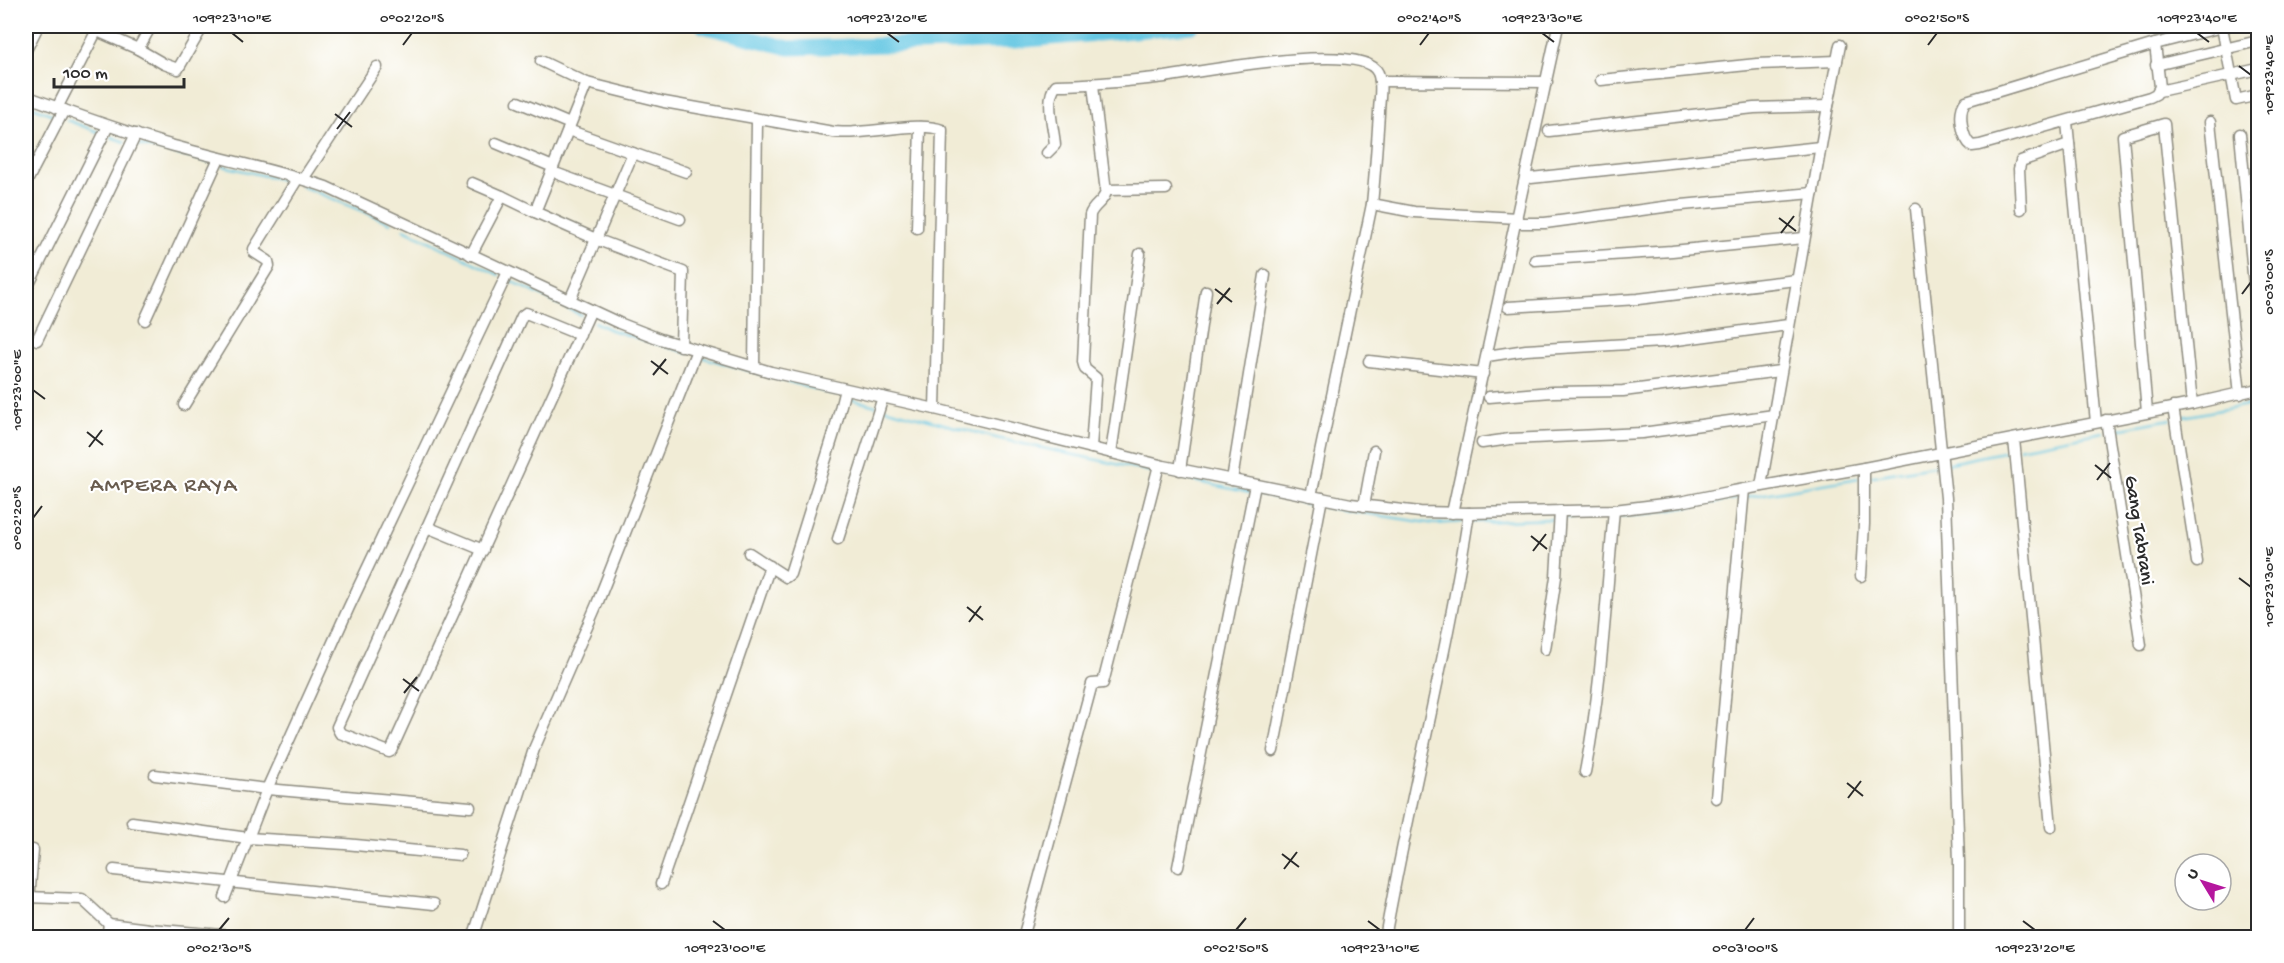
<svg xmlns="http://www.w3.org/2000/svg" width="2284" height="963" font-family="'Gochi Hand',sans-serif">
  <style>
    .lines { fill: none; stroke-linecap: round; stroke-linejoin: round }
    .stream { stroke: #65c7e3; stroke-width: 2 }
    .river { stroke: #65c7e3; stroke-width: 15 }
    .minor-casing { stroke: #8e8c80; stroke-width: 13 }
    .minor { stroke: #fff; stroke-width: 10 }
    .ticks { fill: none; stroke: #2b2b2b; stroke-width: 2 }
    .labels { text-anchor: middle; stroke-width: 4.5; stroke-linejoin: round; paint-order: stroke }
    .street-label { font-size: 20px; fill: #2b2b2b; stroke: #fff }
    .quarter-label { font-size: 22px; letter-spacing: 1.5px; fill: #685b4e; stroke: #fff }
    .neatline { fill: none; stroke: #2b2b2b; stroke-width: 2 }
    .ticks-label { font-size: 15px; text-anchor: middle; fill: #2b2b2b }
  </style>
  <rect width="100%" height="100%" fill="#fff"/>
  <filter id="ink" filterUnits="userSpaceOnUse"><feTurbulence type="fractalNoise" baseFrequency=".0167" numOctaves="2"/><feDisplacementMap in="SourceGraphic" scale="12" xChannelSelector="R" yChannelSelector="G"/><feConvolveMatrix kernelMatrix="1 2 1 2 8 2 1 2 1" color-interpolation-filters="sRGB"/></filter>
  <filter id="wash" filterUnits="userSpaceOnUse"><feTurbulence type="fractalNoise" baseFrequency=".008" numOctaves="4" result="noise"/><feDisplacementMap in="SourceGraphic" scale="24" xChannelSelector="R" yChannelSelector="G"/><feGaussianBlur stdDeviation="1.35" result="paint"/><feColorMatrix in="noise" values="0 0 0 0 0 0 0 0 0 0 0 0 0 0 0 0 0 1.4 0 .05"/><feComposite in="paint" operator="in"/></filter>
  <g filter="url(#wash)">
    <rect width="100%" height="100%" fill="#f1ecd6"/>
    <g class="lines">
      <g class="stream">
        <polyline points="26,104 53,115"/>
        <polyline points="67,120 98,132"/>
        <polyline points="111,137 125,142"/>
        <polyline points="139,145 209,162"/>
        <polyline points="223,166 291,182"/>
        <polyline points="301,186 391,223"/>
        <polyline points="404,229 499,275"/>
        <polyline points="511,281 581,315"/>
        <polyline points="594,322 611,330 688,353"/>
        <polyline points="701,357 836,395"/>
        <polyline points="850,399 876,406"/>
        <polyline points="884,408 996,438 1153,472"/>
        <polyline points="2177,418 2258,403"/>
        <polyline points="2112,430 2171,419"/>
        <polyline points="2018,448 2104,432"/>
        <polyline points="1945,464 2012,450"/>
        <polyline points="1162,474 1250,493"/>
        <polyline points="1868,477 1939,465"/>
        <polyline points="1256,494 1318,506"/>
        <polyline points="1746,497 1859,478"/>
        <polyline points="1323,507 1435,524 1463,522"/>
        <polyline points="1616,516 1641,515 1741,498"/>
        <polyline points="1562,518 1610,516"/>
        <polyline points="1472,522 1556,519"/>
      </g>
      <polyline class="river" points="703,26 789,48 1014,41 1192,26"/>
    </g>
  </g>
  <g filter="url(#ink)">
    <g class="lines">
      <defs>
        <g id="minor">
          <polyline points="2227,26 2222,27 2236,100 2258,95"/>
          <polyline points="97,31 138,49 164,64 178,69 203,26"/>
          <path d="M2155 44 2160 87 2156 94 2150 97 1980 145 1972 146C1962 139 1957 111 1966 101Z"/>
          <polyline points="2155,44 2222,27"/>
          <polyline points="138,49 151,26"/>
          <polyline points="26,50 38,26"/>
          <polyline points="2156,65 2258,41"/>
          <polyline points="1601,80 1757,64 1837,61"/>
          <polyline points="1380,81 1547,82"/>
          <path d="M587 83 664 102 833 132C863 136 919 120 942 130L935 409"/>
          <polyline points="2159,91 2258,69"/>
          <path d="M26 96C74 114 124 132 174 146 224 160 277 170 326 187L619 323 660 339 771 372 935 409 1164 466 1351 504 1420 512 1469 513 1614 510 1680 502 1734 491 1864 468 2192 404 2258 389"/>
          <polyline points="518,102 570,124"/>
          <polyline points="57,108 99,26"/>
          <polyline points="2067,122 2096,422"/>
          <polyline points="2210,122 2240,394"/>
          <polyline points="568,130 686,172"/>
          <polyline points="1549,131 1754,108 1828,106"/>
          <polyline points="2240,134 2258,328"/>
          <polyline points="496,143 553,167"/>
          <path d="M1047 153 1055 145C1054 128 1044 99 1056 85 1093 85 1129 81 1165 77 1198 72 1364 40 1378 73 1383 84 1379 101 1379 113 1377 144 1375 174 1372 204L1311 496"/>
          <polyline points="558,174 680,219"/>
          <polyline points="1531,178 1820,147"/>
          <polyline points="303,179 377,67"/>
          <polyline points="26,183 64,110"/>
          <polyline points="472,183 502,196"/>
          <polyline points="1105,190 1166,189"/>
          <polyline points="1372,204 1414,212 1517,218"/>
          <polyline points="1916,209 1946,498 1959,861 1959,938"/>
          <polyline points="2021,209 2019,169 2021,161 2069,144"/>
          <polyline points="535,212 598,240 683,272 681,346"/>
          <polyline points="1516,223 1545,223 1671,206 1813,193"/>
          <polyline points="917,228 920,127"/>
          <polyline points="471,255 502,196 535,212 587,83 541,61"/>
          <polyline points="1535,260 1672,251 1804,238"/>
          <polyline points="26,290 108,126"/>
          <polyline points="570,300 633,153"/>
          <polyline points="1508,307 1638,299 1796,280"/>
          <polyline points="145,320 219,158"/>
          <polyline points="580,335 526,313 522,316 337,727 340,733 389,752 391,751 591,310"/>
          <polyline points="37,340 136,134"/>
          <polyline points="1487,356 1526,350 1662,342 1788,325"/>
          <polyline points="1369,361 1483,374"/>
          <polyline points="754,367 757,120"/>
          <polyline points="1489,397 1552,392 1623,391 1780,371"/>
          <polyline points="184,405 269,266 268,261 254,252 254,249 298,178"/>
          <polyline points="2173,407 2197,562"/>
          <polyline points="2147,412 2123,136 2164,124 2192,404"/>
          <polyline points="2106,420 2141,645"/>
          <polyline points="2014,439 2051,827"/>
          <polyline points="1482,443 1510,439 1642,433 1774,415"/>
          <path d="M1091 448 1096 378 1085 369 1083 362 1090 215C1093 205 1103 203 1106 192L1093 85"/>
          <polyline points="1111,453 1140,254"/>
          <polyline points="1180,470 1206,291"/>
          <polyline points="1232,480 1265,275"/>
          <polyline points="1761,486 1828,106 1840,45"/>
          <polyline points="1364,506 1374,451"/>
          <polyline points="1452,513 1558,26"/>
          <polyline points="427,527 483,550"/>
          <polyline points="838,539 883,397"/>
          <polyline points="749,553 786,577 790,574 834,433 845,389"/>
          <polyline points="1861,576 1864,524 1864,468"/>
          <polyline points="1545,649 1556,577 1560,511"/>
          <polyline points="1273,751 1322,498"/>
          <path d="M1585 772C1602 685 1606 598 1614 510"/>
          <polyline points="155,775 267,789 470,807"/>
          <polyline points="1716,798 1744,489"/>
          <polyline points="132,822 248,838 345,844 460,855"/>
          <polyline points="1178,867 1255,485"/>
          <polyline points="114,870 434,904"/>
          <polyline points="661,884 770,566"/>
          <polyline points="26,897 82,899 109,924 149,929 259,938"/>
          <polyline points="225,897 267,789 349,607 508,272"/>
          <polyline points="26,938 33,850"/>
          <polyline points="107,938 109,924"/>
          <polyline points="473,938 534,749 597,604 697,350"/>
          <polyline points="1023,938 1092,684 1103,683 1159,465"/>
          <path d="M1385 938C1410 796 1447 656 1469 513"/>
        </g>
      </defs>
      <use href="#minor" class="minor-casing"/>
      <use href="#minor" class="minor"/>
    </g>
  </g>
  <path class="ticks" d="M232 33 243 42M887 33 899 42M1542 33 1554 42M2197 33 2209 42M403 45 412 33M1420 45 1429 33M1928 45 1937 33M2239 66 2251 75M335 114 352 127M337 129 350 112M1779 218 1796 231M1781 233 1794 216M1215 289 1232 302M2242 294 2251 282M1217 304 1230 288M651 361 668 374M653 375 666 359M33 390 45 399M87 432 103 445M89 447 102 430M2095 465 2111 478M2097 480 2110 463M33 518 42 506M1531 536 1547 549M1533 551 1546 534M2239 578 2251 587M967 607 983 620M969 622 981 606M403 679 419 691M404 693 417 677M1847 783 1863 796M1848 798 1861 781M1282 854 1299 867M1284 869 1297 852M713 921 725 930M1368 921 1380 930M2023 921 2035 930M219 930 229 918M1236 930 1246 918M1745 930 1754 918"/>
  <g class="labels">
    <g class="street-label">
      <text transform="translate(2141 530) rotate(81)" y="7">Gang Tabrani</text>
    </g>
    <g class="quarter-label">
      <text x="164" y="491">AMPERA RAYA</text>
    </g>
  </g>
  <rect width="2284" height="963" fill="none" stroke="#fff" stroke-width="66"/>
  <g transform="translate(2203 882) rotate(308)"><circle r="28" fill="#ffffff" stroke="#aaaaaa" stroke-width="1.5"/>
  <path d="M0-4.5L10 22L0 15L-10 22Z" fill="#b5179e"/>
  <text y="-9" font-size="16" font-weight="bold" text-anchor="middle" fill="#2b2b2b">U</text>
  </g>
  <path d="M54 78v9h130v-9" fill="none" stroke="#2b2b2b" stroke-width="3"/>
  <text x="63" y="78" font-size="18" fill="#2b2b2b" stroke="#ffffff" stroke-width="4.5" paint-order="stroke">100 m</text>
  <rect x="33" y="33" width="2218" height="897" class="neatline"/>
  <g class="ticks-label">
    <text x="232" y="22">109°23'10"E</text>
    <text x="412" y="22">0°02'20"S</text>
    <text x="887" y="22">109°23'20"E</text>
    <text x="1429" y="22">0°02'40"S</text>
    <text x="1542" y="22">109°23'30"E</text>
    <text x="1937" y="22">0°02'50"S</text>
    <text x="2197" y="22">109°23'40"E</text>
    <text transform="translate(2268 75) rotate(-90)" y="5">109°23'40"E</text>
    <text transform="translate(2268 282) rotate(-90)" y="5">0°03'00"S</text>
    <text transform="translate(16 390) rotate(-90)" y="5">109°23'00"E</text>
    <text transform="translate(16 518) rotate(-90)" y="5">0°02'20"S</text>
    <text transform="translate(2268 587) rotate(-90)" y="5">109°23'30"E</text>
    <text x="219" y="952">0°02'30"S</text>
    <text x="725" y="952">109°23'00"E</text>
    <text x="1236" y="952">0°02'50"S</text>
    <text x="1380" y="952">109°23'10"E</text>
    <text x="1745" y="952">0°03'00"S</text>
    <text x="2035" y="952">109°23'20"E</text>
  </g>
</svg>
